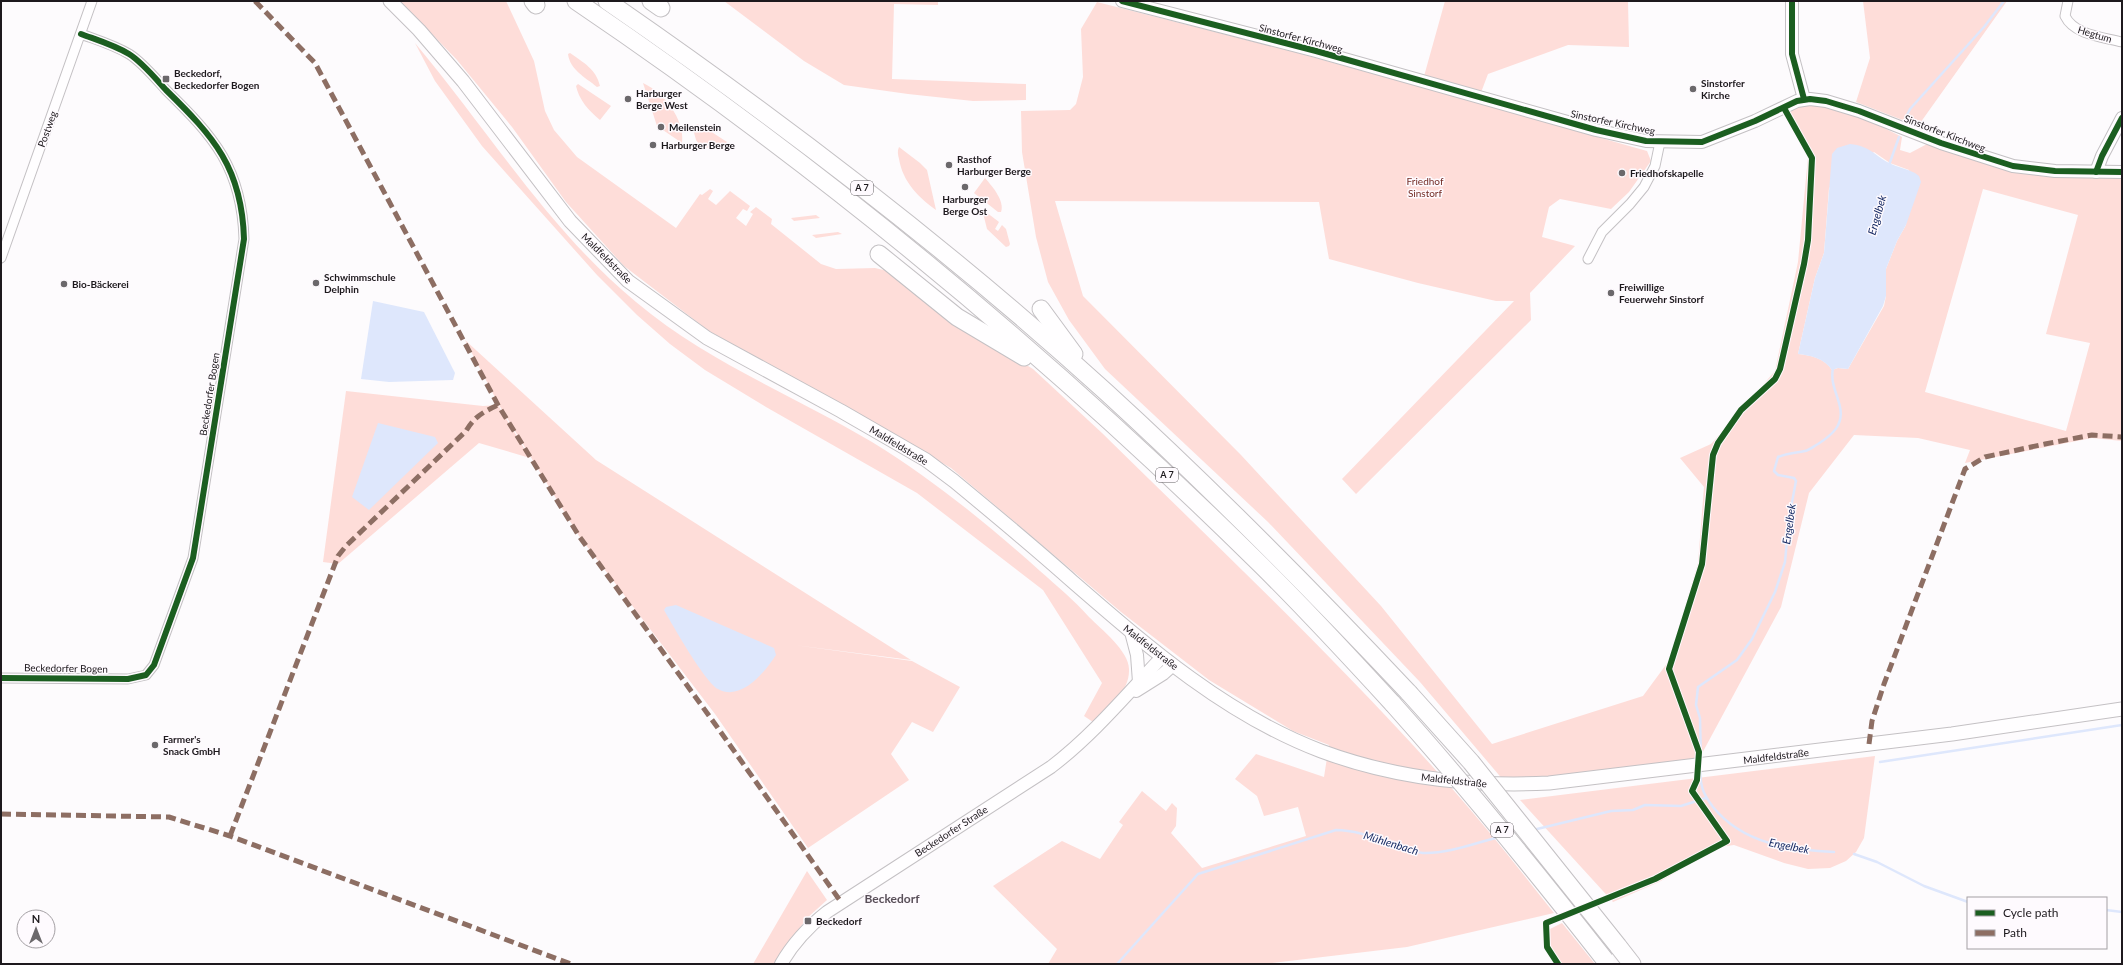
<svg xmlns="http://www.w3.org/2000/svg" width="2123" height="965" font-family="Lato,sans-serif">
  <style>
    .green { fill: #feddd9; fill-rule: evenodd }
    .water { fill: #dee7fc }
    .lines { fill: none; stroke-linecap: round; stroke-linejoin: round }
    .stream { stroke: #dee7fc; stroke-width: 2.5 }
    .minor-casing { stroke: #c4c1c4; stroke-width: 11 }
    .tertiary-casing { stroke: #c4c1c4; stroke-width: 14 }
    .secondary-casing { stroke: #c4c1c4; stroke-width: 15 }
    .motorway-casing { stroke: #c4c1c4; stroke-width: 19 }
    .minor { stroke: #fffeff; stroke-width: 9 }
    .tertiary { stroke: #fffeff; stroke-width: 12 }
    .secondary { stroke: #fffeff; stroke-width: 13 }
    .motorway { stroke: #fffeff; stroke-width: 17 }
    .motorway-bridge-casing { stroke: #c4c1c4; stroke-width: 19; stroke-linecap: butt }
    .motorway-bridge { stroke: #fffeff; stroke-width: 17 }
    .quiet { stroke: #8d6e63; stroke-width: 5; stroke-dasharray: 10 5; stroke-linecap: butt }
    .cycleway-casing { stroke: #fefafe; stroke-width: 8 }
    .cycleway { stroke: #1b5e20; stroke-width: 6 }
    .poi-dot { fill: #6b686b; stroke: #fefafe; stroke-width: 1.5 }
    .labels { text-anchor: middle; stroke-width: 3; stroke-linejoin: round; paint-order: stroke }
    .shield { fill: #fefafe; stroke: #605c60; stroke-width: 1 }
    .shield-label { font-size: 9px; font-weight: bold; fill: #1d191d }
    .street-label { font-size: 10px; fill: #1d191d; stroke: #fefafe }
    .poi-label { font-size: 10px; font-weight: bold; fill: #1d191d; stroke: #fefafe; text-anchor: start }
    .park-label { font-size: 10px; fill: #732c25; stroke: #fefafe }
    .water-label { font-size: 11px; font-style: italic; fill: #192d65; stroke: #fefafe }
    .quarter-label { font-size: 12px; font-weight: bold; fill: #595059; stroke: #fefafe }
  </style>
  <rect width="100%" height="100%" fill="#fdfbfd"/>
  <g class="green">
    <path d="M400 1H506L534 61 545 111 554 130 577 157 676 228 700 194 702 195 710 189 713 191 708 199 716 205 730 191 750 206 747 211 743 209 736 218 746 226 753 214 750 212 756 207 772 219 771 224 821 264 836 269 875 268 892 272 952 320 1033 369 1102 433 1089 448 1102 433C1219 548 1341 663 1449 785 1486 827 1520 870 1554 913L1407 947 1263 964H1048L1057 949 993 886 1062 841 1100 859 1123 825 1119 822 1142 791 1166 811 1172 803 1177 808 1176 826 1171 833 1202 868 1306 836 1298 807 1264 816 1257 796 1235 779 1256 754 1324 777 1329 745 1293 731 1209 680 1121 612 951 468 709 331 624 266 566 202 512 127 457 60Z"/>
    <polygon points="724,1 938,1 938,5 894,4 892,79 1026,84 1026,100 973,101 908,94 844,85 804,61"/>
    <path d="M1445 1H1628L1629 47 1568 45 1488 74 1477 103 1647 151 1651 161 1629 192 1611 209 1560 199 1549 207 1542 237 1575 246 1530 293 1531 320 1356 494 1342 479 1514 301H1496L1418 283 1329 259 1319 202 1055 201 1083 296 1241 455 1381 606 1492 744 1643 696 1668 662 1698 563 1704 487 1680 458 1711 444 1775 371 1798 262 1808 157 1788 112C1793 109 1801 103 1807 103 1834 102 1877 124 1902 137L1900 150 1910 153 1927 144 2017 171 2046 177H2122V441L2092 438 1965 463 1970 450 1918 438 1854 435 1809 493 1781 607 1699 759 1536 781H1504L1420 682 1268 522 1105 369 1069 320 1048 282 1036 237 1022 152 1021 111 1070 110 1076 104 1083 77 1081 29 1097 2 1294 52 1421 87ZM1874 152 1890 163 1909 170 1906 225 1897 241 1886 269V296L1884 306 1848 369 1838 368 1832 370C1825 359 1811 355 1798 354L1815 278 1824 253 1829 188ZM1983 189 2078 215 2046 334 2090 343 2066 431 1925 392Z"/>
    <polygon points="1863,1 2007,1 1918,126 1856,102 1870,58"/>
    <path d="M415 43C488 130 548 229 636 302 707 362 793 395 872 442 932 479 988 524 1040 571 1057 586 1074 600 1089 617 1101 629 1129 651 1129 669 1130 692 1108 708 1093 722L1084 716 1102 683 1043 590 917 493 766 407 705 370 670 344 637 315 597 275 482 146 435 81Z"/>
    <path d="M570 53C584 63 596 69 600 86L597 87C585 77 570 70 568 54Z"/>
    <path d="M643 83C663 92 685 119 682 143L657 126Z"/>
    <path d="M578 84 611 106 600 120C589 111 579 100 576 86Z"/>
    <polygon points="697,124 704,127 727,142 726,146 702,148 696,140 693,129"/>
    <path d="M899 147 920 163 927 170 936 210C918 197 903 182 899 159 898 155 897 151 899 147Z"/>
    <path d="M985 178C992 186 1005 201 1001 212H998L974 193Z"/>
    <polygon points="982,209 999,222 995,229 998,231 1002,225 1006,229 1010,244 1009,246 1006,247 987,229"/>
    <polygon points="816,215 820,218 794,221 791,218"/>
    <polygon points="838,232 842,234 816,238 812,235"/>
    <polygon points="465,340 596,460 911,660 794,645 912,661 960,687 933,732 912,722 891,754 909,780 808,848 715,714 579,536 499,405"/>
    <polygon points="346,391 483,406 498,405 530,458 479,443 338,564 323,562"/>
    <polygon points="1875,756 1864,838 1856,852 1846,861 1830,868 1808,869 1784,863 1734,845 1720,847 1659,882 1613,902 1520,800"/>
    <polygon points="807,871 827,900 806,919 776,964 753,964"/>
    <path d="M1562 923 1595 964H1561C1552 952 1548 945 1550 929Z"/>
  </g>
  <g class="water">
    <path d="M1850 144C1870 146 1874 155 1889 163 1897 167 1907 169 1915 173L1919 176 1921 182 1906 225 1897 241 1886 269V296L1883 306 1848 369 1838 368 1832 370C1825 359 1810 355 1798 354L1815 278 1824 253 1832 154 1837 148Z"/>
    <polygon points="373,301 424,312 455,373 453,380 389,382 361,379"/>
    <polygon points="378,423 435,437 438,443 369,510 352,497"/>
    <path d="M676 605 774 648 776 655C765 672 741 702 718 689 705 682 673 626 664 610L666 607Z"/>
  </g>
  <g class="lines">
    <g class="stream">
      <polyline points="1907,115 1910,109 1984,27 2004,1"/>
      <polyline points="1889,165 1899,137"/>
      <path d="M1701 761 1700 718 1696 705 1698 687 1737 660 1752 639 1775 592 1785 562 1789 518 1796 481 1794 478 1778 475 1774 471 1778 457C1787 453 1795 453 1805 451 1810 450 1814 446 1818 444 1832 435 1844 425 1840 407 1837 393 1830 383 1833 368"/>
      <polyline points="1880,762 2122,725"/>
      <path d="M1701 768C1699 784 1703 794 1713 807 1743 844 1790 850 1834 852"/>
      <polyline points="1533,830 1611,811 1633,810 1645,805 1681,806 1706,798"/>
      <polyline points="1854,854 1877,862 1924,886 1968,902"/>
      <polyline points="2106,910 2122,912"/>
      <path d="M1117 964 1198 874 1336 830C1356 830 1378 838 1396 845 1405 848 1414 852 1423 853 1448 854 1475 843 1499 837"/>
    </g>
    <defs>
      <g id="minor">
        <path d="M2068 1 2065 16C2074 35 2103 37 2122 42"/>
        <polyline points="1,258 92,1"/>
        <polyline points="1588,259 1602,232 1630,204 1644,187 1655,166 1660,142"/>
        <path d="M1 678 128 679 146 675 154 665 193 558 244 239C242 168 214 137 166 90 155 78 142 62 129 54 114 45 97 40 81 34"/>
      </g>
      <g id="tertiary">
        <polyline points="1122,1 1316,51 1596,130 1646,141 1702,142 1755,121 1797,101 1810,99 1826,101 1859,111 1941,143 2013,166 2055,171 2122,172"/>
        <polyline points="1792,1 1792,54 1804,99"/>
        <polyline points="2096,172 2102,156 2122,118"/>
        <polyline points="1131,632 1137,655 1139,682"/>
        <polyline points="1136,691 1163,674 1173,665"/>
        <path d="M781 964C793 943 808 927 827 912L1051 767C1093 735 1126 695 1162 657"/>
      </g>
      <path id="secondary" d="M390 1 419 30 463 81 570 221 628 281 707 338 841 411 926 460 954 481C994 514 1034 547 1073 582 1148 647 1226 715 1321 751 1394 778 1472 787 1549 783L1952 734 2122 709"/>
      <g id="motorway">
        <polyline points="533,1 536,5"/>
        <path d="M576 1C820 166 1048 355 1258 562 1305 608 1349 656 1393 704"/>
        <path d="M607 1C781 121 950 250 1106 392 1211 488 1311 589 1409 693"/>
        <polyline points="651,1 661,8"/>
        <polyline points="879,254 957,317 1024,357"/>
        <polyline points="1041,309 1074,354"/>
        <polyline points="1618,946 1632,964"/>
      </g>
    </defs>
    <use href="#minor" class="minor-casing"/>
    <use href="#tertiary" class="tertiary-casing"/>
    <use href="#secondary" class="secondary-casing"/>
    <use href="#motorway" class="motorway-casing"/>
    <use href="#minor" class="minor"/>
    <use href="#tertiary" class="tertiary"/>
    <use href="#secondary" class="secondary"/>
    <use href="#motorway" class="motorway"/>
    <defs>
      <g id="motorway-bridge">
        <polyline points="1409,693 1471,762 1618,946"/>
        <path d="M1393 704C1467 787 1537 873 1605 960"/>
      </g>
    </defs>
    <use href="#motorway-bridge" class="motorway-bridge-casing"/>
    <use href="#motorway-bridge" class="motorway-bridge"/>
    <g class="quiet">
      <polyline points="255,1 315,63 498,405 579,536 715,724 841,902"/>
      <polyline points="1869,744 1872,721 1884,684 1965,469 1985,457 2045,444 2092,435 2122,437"/>
      <polyline points="1,814 169,817 230,836 571,964"/>
      <path d="M230 836 338 556 346 546 466 431C474 417 483 412 498 405"/>
    </g>
    <defs>
      <g id="cycleway">
        <polyline points="1122,1 1316,51 1596,130 1646,141 1702,142 1755,121 1797,101 1810,99 1826,101 1859,111 1941,143 2013,166 2055,171 2122,172"/>
        <polyline points="1792,1 1792,54 1804,99"/>
        <polyline points="2096,172 2102,156 2122,118"/>
        <path d="M1 678 128 679 146 675 154 665 193 558 244 239C242 168 214 137 166 90 155 78 142 62 129 54 114 45 97 40 81 34"/>
        <polyline points="1558,964 1547,947 1546,923 1655,879 1727,841 1692,791 1697,780 1699,752 1669,669 1702,564 1713,455 1718,443 1741,410 1775,379 1780,369 1804,264 1808,240 1812,158 1784,108"/>
      </g>
    </defs>
    <use href="#cycleway" class="cycleway-casing"/>
    <use href="#cycleway" class="cycleway"/>
  </g>
  <g class="poi-dot">
    <rect x="162" y="75" width="8" height="8" rx="2"/>
    <circle cx="1693" cy="89" r="4"/>
    <circle cx="628" cy="99" r="4"/>
    <circle cx="661" cy="127" r="4"/>
    <circle cx="653" cy="145" r="4"/>
    <circle cx="949" cy="165" r="4"/>
    <circle cx="1622" cy="173" r="4"/>
    <circle cx="965" cy="187" r="4"/>
    <circle cx="316" cy="283" r="4"/>
    <circle cx="64" cy="284" r="4"/>
    <circle cx="1611" cy="293" r="4"/>
    <circle cx="155" cy="745" r="4"/>
    <rect x="804" y="917" width="8" height="8" rx="2"/>
  </g>
  <g class="labels">
    <g class="shield">
      <rect x="851" y="181" width="22" height="14" rx="3"/>
      <rect x="1156" y="468" width="22" height="14" rx="3"/>
      <rect x="1491" y="823" width="22" height="14" rx="3"/>
    </g>
    <g class="shield-label">
      <text x="862" y="191">A 7</text>
      <text x="1167" y="478">A 7</text>
      <text x="1502" y="833">A 7</text>
    </g>
    <g class="street-label">
      <text transform="translate(2095 34) rotate(17)" y="4">Hegtum</text>
      <text transform="translate(1301 38) rotate(15)" y="4">Sinstorfer Kirchweg</text>
      <text transform="translate(1613 122) rotate(12)" y="4">Sinstorfer Kirchweg</text>
      <text transform="translate(47 129) rotate(-70)" y="4">Postweg</text>
      <text transform="translate(1945 133) rotate(21)" y="4">Sinstorfer Kirchweg</text>
      <text transform="translate(607 258) rotate(45)" y="4">Maldfeldstraße</text>
      <text transform="translate(209 394) rotate(-81)" y="4">Beckedorfer Bogen</text>
      <text transform="translate(899 445) rotate(31)" y="4">Maldfeldstraße</text>
      <text transform="translate(1151 647) rotate(38)" y="4">Maldfeldstraße</text>
      <text transform="translate(66 668) rotate(1)" y="4">Beckedorfer Bogen</text>
      <text transform="translate(1776 756) rotate(-7)" y="4">Maldfeldstraße</text>
      <text transform="translate(1454 780) rotate(6)" y="4">Maldfeldstraße</text>
      <text transform="translate(951 831) rotate(-33)" y="4">Beckedorfer Straße</text>
    </g>
    <g class="poi-label">
      <text x="174" y="77">Beckedorf,<tspan x="174" dy="12">Beckedorfer Bogen</tspan></text>
      <text x="1701" y="87">Sinstorfer<tspan x="1701" dy="12">Kirche</tspan></text>
      <text x="636" y="97">Harburger<tspan x="636" dy="12">Berge West</tspan></text>
      <text x="669" y="131">Meilenstein</text>
      <text x="661" y="149">Harburger Berge</text>
      <text x="957" y="163">Rasthof<tspan x="957" dy="12">Harburger Berge</tspan></text>
      <text x="1630" y="177">Friedhofskapelle</text>
      <text x="965" y="203" text-anchor="middle">Harburger<tspan x="965" dy="12">Berge Ost</tspan></text>
      <text x="324" y="281">Schwimmschule<tspan x="324" dy="12">Delphin</tspan></text>
      <text x="72" y="288">Bio-Bäckerei</text>
      <text x="1619" y="291">Freiwillige<tspan x="1619" dy="12">Feuerwehr Sinstorf</tspan></text>
      <text x="163" y="743">Farmer's<tspan x="163" dy="12">Snack GmbH</tspan></text>
      <text x="816" y="925">Beckedorf</text>
    </g>
    <g class="park-label">
      <text x="1425" y="185">Friedhof<tspan x="1425" dy="12">Sinstorf</tspan></text>
    </g>
    <g class="water-label">
      <text transform="translate(1877 215) rotate(-74)" y="4">Engelbek</text>
      <text transform="translate(1789 524) rotate(-82)" y="4">Engelbek</text>
      <text transform="translate(1391 843) rotate(17)" y="4">Mühlenbach</text>
      <text transform="translate(1789 846) rotate(11)" y="4">Engelbek</text>
    </g>
    <g class="quarter-label">
      <text x="892" y="903">Beckedorf</text>
    </g>
  </g>
  <rect width="2123" height="965" fill="none" stroke="#1d191d" stroke-width="4"/>
  <rect x="1967" y="897" width="140" height="52" fill="#fefafe" stroke="#a4a0a4"/>
  <rect x="1975" y="910" width="20" height="6" fill="#1b5e20" stroke="#a4a0a4"/>
  <text x="2003" y="917" font-size="12" fill="#1d191d">Cycle path</text>
  <rect x="1975" y="930" width="20" height="6" fill="#8d6e63" stroke="#a4a0a4"/>
  <text x="2003" y="937" font-size="12" fill="#1d191d">Path</text>
  <g transform="translate(36 929)"><circle r="19" fill="#fefafe" stroke="#a4a0a4"/>
  <path d="M0-3L7 15L0 10L-7 15Z" fill="#6b686b"/>
  <text y="-6" font-size="11" font-weight="bold" text-anchor="middle" fill="#1d191d">N</text>
  </g>
</svg>
